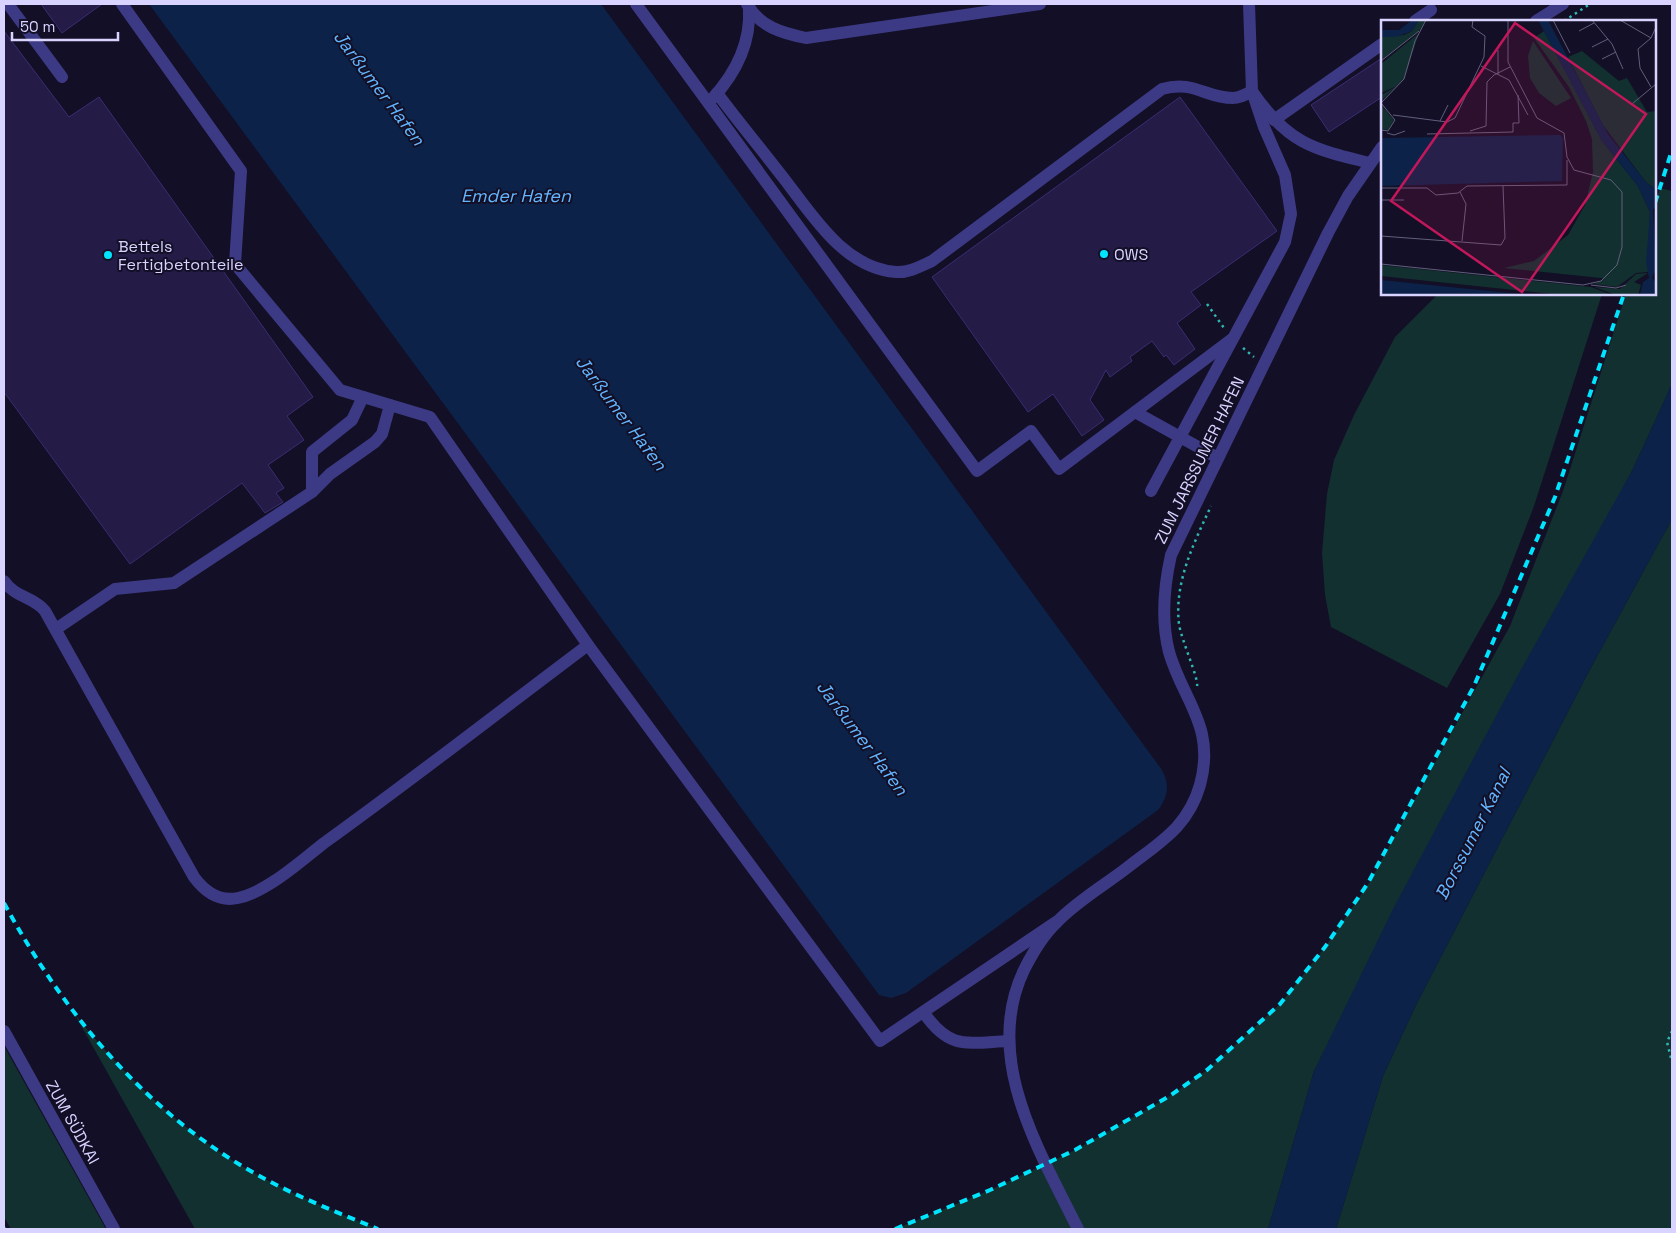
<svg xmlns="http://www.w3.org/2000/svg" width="1676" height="1233" font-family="'Space Grotesk',sans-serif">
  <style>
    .green { fill: #12302f }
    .water { fill: #0c2248 }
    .building { fill: #241b47; stroke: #3b2d73 }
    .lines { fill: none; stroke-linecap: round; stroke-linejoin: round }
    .path { stroke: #2fb8b0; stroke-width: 2.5; stroke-dasharray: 2.5 4; stroke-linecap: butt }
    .minor { stroke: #3d3a85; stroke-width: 12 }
    .rail { stroke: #00e5ff; stroke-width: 4; stroke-dasharray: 8 6; stroke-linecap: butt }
    .poi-dot { fill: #00e5ff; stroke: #130f26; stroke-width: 2 }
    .labels { text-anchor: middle; stroke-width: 4; stroke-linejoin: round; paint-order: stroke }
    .poi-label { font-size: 16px; fill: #d9d4ff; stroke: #130f26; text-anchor: start }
    .street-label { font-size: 16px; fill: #d9d4ff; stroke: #130f26 }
    .water-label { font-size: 18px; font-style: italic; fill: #62b6ff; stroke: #130f26 }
    .inset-road { fill: none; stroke: #625e7d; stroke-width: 1 }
    .view { fill: #c2185b; fill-opacity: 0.15; stroke: #c2185b; stroke-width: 2.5 }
    .inset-edge { fill: none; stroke: #d9d4ff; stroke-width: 2.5 }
  </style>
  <rect width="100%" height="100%" fill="#130f26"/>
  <g class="green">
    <polygon points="1660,188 1672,191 1672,384 1633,469 1314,1071 1268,1229 895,1229 990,1190 1075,1150 1168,1097 1207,1070 1280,1004 1325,947 1369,883 1510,626 1563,491 1626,294 1655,294 1655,203"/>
    <polygon points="1438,294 1602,294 1534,506 1500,594 1447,688 1331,627 1325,595 1322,553 1327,494 1334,460 1354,415 1395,337"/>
    <polygon points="1672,519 1672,1229 1336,1229 1383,1076 1416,1005 1588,673"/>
    <path d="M74 1013C124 1076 183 1133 254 1173 294 1195 336 1212 378 1229H195Z"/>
    <polygon points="4,1046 106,1229 11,1229 4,1217"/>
  </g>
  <g class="water">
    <path d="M149 4H601L1162 770C1170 785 1168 797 1158 810L906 993 891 998 879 995Z"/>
    <polygon points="1672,384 1672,519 1588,673 1416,1005 1383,1076 1336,1229 1268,1229 1314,1071 1394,907 1518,675 1633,469"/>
  </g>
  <g class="building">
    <polygon points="41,4 102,4 62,33"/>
    <polygon points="4,31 69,117 99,97 313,397 287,416 304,440 268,465 284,488 276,493 283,502 265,513 242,483 130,564 4,392"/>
    <polygon points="1382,58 1382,97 1329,132 1311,105"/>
    <polygon points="1180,97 1277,231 1191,292 1201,305 1177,323 1195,349 1174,365 1166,355 1164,357 1152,341 1130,357 1132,361 1110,377 1106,370 1090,400 1104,420 1082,436 1053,394 1028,412 932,277"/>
  </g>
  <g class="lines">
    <g class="path">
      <polyline points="1564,21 1590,4"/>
      <polyline points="1207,304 1224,328"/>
      <polyline points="1243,348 1254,357"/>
      <path d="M1197 686C1199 679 1181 639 1179 624 1174 582 1194 543 1211 506"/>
      <polyline points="1672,1031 1667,1042 1672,1062"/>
      <polyline points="4,1227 5,1229"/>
    </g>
    <g class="minor">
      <polyline points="8,4 62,77"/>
      <polyline points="122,4 241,171 235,264 340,390 430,417 588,645 880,1041 1056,922"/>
      <polyline points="636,4 977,471 1031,431 1059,469 1232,339"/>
      <path d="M747 4C760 27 782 33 806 38L1040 4"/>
      <polyline points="1415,21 1431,10"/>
      <polyline points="1536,21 1563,4"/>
      <path d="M717 93C737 120 758 145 778 171 809 209 841 268 896 272 909 273 921 266 932 261L1162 89C1194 80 1205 98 1233 98 1239 98 1247 94 1252 91 1287 143 1312 149 1370 163"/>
      <path d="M712 99C736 73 751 44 749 8"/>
      <polyline points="1274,120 1382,44"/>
      <polyline points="1135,412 1218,458"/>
      <polyline points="1151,491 1285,242 1291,214 1285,175 1264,127 1252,91 1249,4"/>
      <polyline points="312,492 330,474 375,442 382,434 390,405"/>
      <path d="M4 581C14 597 34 597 45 611L194 877C205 892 219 902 238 898 267 892 301 861 324 843 413 779 500 711 588 645"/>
      <polyline points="56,629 115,589 174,583 312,492 312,452 352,420 363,397"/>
      <path d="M924 1013C950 1050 966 1043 1008 1041"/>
      <polyline points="4,1031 114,1229"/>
      <path d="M1078 1229C1039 1150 982 1058 1024 970 1033 952 1043 935 1057 922 1077 901 1105 885 1128 867 1160 842 1188 827 1200 785 1216 726 1183 701 1169 652 1161 620 1164 586 1171 555L1328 233 1348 196 1382 147"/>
    </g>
    <g class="rail">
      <polyline points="1655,203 1672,150"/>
      <path d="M4 903C63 1012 144 1111 254 1173 293 1195 336 1212 378 1229"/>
      <polyline points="895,1229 990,1190 1075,1150 1168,1097 1207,1070 1280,1004 1325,947 1368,883 1474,686 1555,497 1624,294"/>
    </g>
  </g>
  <g class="poi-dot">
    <circle cx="1104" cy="254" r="5"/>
    <circle cx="108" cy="255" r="5"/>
  </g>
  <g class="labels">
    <g class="poi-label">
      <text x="118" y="252">Bettels<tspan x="118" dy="18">Fertigbetonteile</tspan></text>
      <text x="1114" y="260">OWS</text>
    </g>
    <g class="street-label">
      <text transform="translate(1199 460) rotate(-64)" y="6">ZUM JARSSUMER HAFEN</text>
      <text transform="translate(73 1122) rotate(61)" y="6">ZUM SÜDKAI</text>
    </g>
    <g class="water-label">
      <text transform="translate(379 88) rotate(53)" y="6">Jarßumer Hafen</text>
      <text x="516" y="202">Emder Hafen</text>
      <text transform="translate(621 413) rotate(53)" y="6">Jarßumer Hafen</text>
      <text transform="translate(862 738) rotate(53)" y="6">Jarßumer Hafen</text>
      <text transform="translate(1473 834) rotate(-63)" y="6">Borssumer Kanal</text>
    </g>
  </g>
  <g transform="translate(1381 20)">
    <rect width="275" height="275" fill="#130f26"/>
    <path d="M38 0H45L40 9 0 41V17L23 15 31 11ZM163 11 221 121 257 166 269 192 267 252 255 253 236 267 213 264 223 259 220 258 123 248 153 241 187 215 204 185 212 152 211 119 205 101 188 67 153 18ZM38 13 23 59 0 81V75L16 66 0 73V44ZM152 21 190 78 175 86 158 73 149 58 147 36ZM201 31 238 61 246 58 266 92 275 91V170L264 161 222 105 187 37ZM1 86 13 100 7 110 0 109ZM0 245 210 267 231 275H181L0 256ZM267 253 253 262 260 265 257 275H235L213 267 239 269 255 254Z" fill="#12302f"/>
    <path d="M31 0H38L31 11 15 17H0V10H18ZM157 0H167L227 114 264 161 275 170V188L272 189 275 248 271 258 275 263V275H259L262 262 268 258 265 243 269 192 257 166 221 121ZM179 115 182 118 181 161 0 166V118ZM0 260 147 275H0Z" fill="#0c2248"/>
    <path class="inset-road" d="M172 0 189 33M211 0 231 24 242 49M239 0 270 18M198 11 213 3M211 27 227 19M221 39 235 32M0 41 38 11M100 46 128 60 147 95M117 54V30M270 67 259 48 257 29 270 18 275 7M0 83 23 59 34 21 45 0M251 84 275 64M12 95 66 102 74 98 103 37 104 16 91 7 92 0M59 101 67 85M0 110 7 111 14 100 0 83M89 111 105 106 106 62 113 55 129 47M6 113 13 115 24 111M46 114 132 112V103H138L137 75M0 168H46L55 175 77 173 86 166 186 165V140M79 172 85 184 81 221M0 180H23M0 216 120 225 124 218 122 166M0 244 202 265 220 261 236 245 241 227V172L230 160 193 150 186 137 183 113 156 98 127 42V0M210 265 235 268 245 265"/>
    <path class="view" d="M134 3 265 94 141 272 10 181Z"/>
    <rect width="275" height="275" class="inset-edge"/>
  </g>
  <rect width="1676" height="1233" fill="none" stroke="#d9d4ff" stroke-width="10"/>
  <path d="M12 32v8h106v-8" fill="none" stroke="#d9d4ff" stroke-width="2.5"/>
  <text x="20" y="32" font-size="15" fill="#d9d4ff" stroke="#130f26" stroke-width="4" paint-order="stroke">50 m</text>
</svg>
